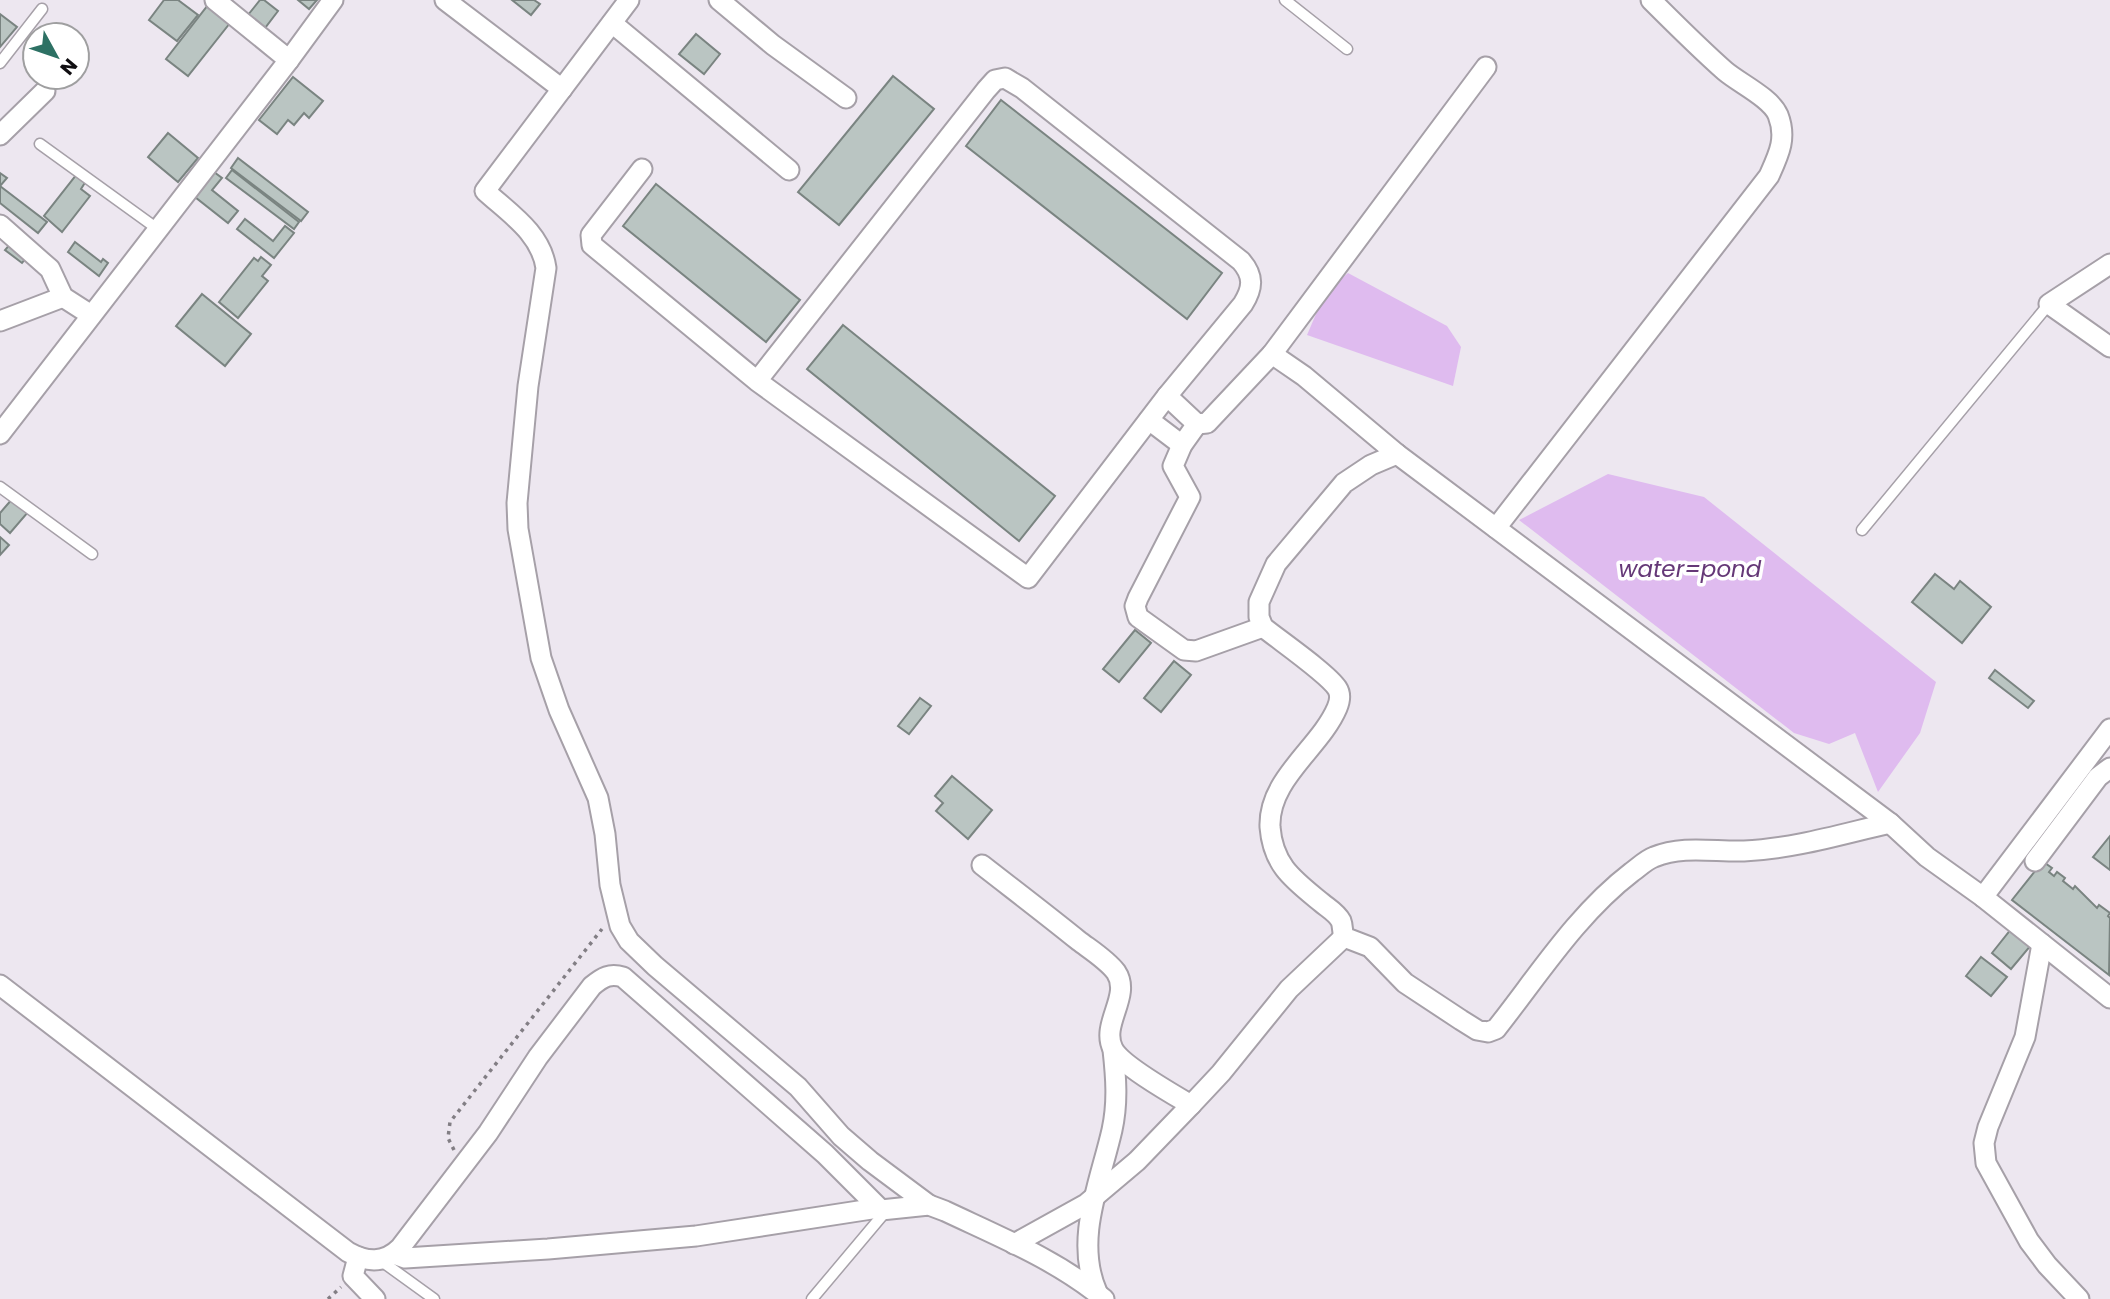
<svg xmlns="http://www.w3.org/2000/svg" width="2110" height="1299" font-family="Poppins,sans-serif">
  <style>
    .water { fill: #dfbbef }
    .building { fill: #bac5c2; stroke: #7a8481; stroke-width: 2 }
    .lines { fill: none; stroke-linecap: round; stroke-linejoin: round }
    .service-casing { stroke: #a6a0a8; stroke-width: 13 }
    .minor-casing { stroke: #a6a0a8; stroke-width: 23 }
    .path { stroke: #827e84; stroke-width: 3.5; stroke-dasharray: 3.5 5; stroke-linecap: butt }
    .service { stroke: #fff; stroke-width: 10 }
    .minor { stroke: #fff; stroke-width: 19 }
    .labels { text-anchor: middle; stroke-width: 7; stroke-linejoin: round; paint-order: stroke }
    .water-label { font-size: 23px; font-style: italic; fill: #653877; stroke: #fff }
  </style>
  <rect width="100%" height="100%" fill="#ede7f0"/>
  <g class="water">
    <polygon points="1348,273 1447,326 1461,347 1453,386 1307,335 1325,293"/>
    <polygon points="1608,474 1704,497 1936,682 1920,733 1878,792 1855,733 1829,744 1794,733 1519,520"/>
  </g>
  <g class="building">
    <polygon points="164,0 178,0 198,15 177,41 149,20"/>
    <polygon points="260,0 264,0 278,11 265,28 248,15"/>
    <polygon points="298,0 317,0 309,9"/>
    <polygon points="512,0 534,0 540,4 531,15"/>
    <polygon points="208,5 230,23 188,76 166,59"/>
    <polygon points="0,14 17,27 0,47"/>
    <polygon points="696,34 720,54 704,74 679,54"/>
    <polygon points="893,76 934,109 839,225 798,192"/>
    <polygon points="293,77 323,101 309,118 304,113 294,125 288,120 277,134 259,120"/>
    <polygon points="1001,100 1222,273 1187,319 966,146"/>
    <polygon points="168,133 198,158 178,182 148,157"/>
    <polygon points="238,158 308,212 301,221 231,168"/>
    <polygon points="232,170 299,222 294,229 226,178"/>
    <polygon points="214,172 222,178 212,190 238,211 228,223 195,197"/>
    <polygon points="0,173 7,178 0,186 47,222 38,233 0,203"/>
    <polygon points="77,174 86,181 81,189 90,196 62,232 44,216"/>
    <polygon points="656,184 800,300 766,342 623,226"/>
    <polygon points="245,219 273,241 285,226 294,233 274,258 237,229"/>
    <polygon points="75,242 101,262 103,259 108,263 99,276 68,252"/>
    <polygon points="11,243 28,256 22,263 5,250"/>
    <polygon points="261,257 271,265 262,276 268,281 238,318 219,302 254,258 258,261"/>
    <polygon points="202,294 251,334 225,366 176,326"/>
    <polygon points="843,325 1055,496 1019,541 807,369"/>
    <polygon points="13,498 29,511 10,533 0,524 0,513"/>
    <polygon points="0,537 9,545 0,555"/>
    <polygon points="1935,574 1954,589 1960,581 1991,607 1962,643 1912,602"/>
    <polygon points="1135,630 1151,643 1119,682 1103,669"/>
    <polygon points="1174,661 1191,675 1161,712 1144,698"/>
    <polygon points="1995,670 2034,701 2028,708 1989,678"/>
    <polygon points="920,698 931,706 909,734 898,726"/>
    <polygon points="952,776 992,810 968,839 936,811 943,803 935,796"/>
    <polygon points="2110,836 2110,870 2093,857"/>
    <polygon points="2045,863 2052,868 2049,872 2054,876 2057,872 2065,878 2063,881 2073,889 2075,886 2097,908 2099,905 2110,913 2108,916 2110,918 2109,975 2012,900 2039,866 2041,868"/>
    <polygon points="2012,928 2032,944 2011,969 1992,953"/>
    <polygon points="1981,957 2007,977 1991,996 1966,976"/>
  </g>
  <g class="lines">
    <defs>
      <g id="service">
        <polyline points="1285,0 1347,49"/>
        <polyline points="0,63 42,9"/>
        <polyline points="40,144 159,230"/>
        <polyline points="0,487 92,554"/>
        <polyline points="1862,530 2049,304"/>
        <polyline points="380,1260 434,1299"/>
        <polyline points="812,1299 886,1211"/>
      </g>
      <g id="minor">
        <polyline points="215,0 289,60"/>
        <polyline points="445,0 562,89"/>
        <path d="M629 0 485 191C509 213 541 233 546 268L528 386 517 503 518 529 541 658 559 710 598 798 605 834 610 885 620 926 629 941 655 966 798 1087 841 1136 870 1161 929 1205"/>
        <polyline points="719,0 773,45 846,98"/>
        <polyline points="612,23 789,170"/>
        <polyline points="0,135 45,91"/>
        <path d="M642 169 591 235 592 245 757 381 1028 578 1167 396 1243 304C1253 288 1254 276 1241 261L1022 88 1005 78 995 80 986 90 757 381"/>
        <polyline points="0,225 50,269 63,297 91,315"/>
        <polyline points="2110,264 2049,304 2110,347"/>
        <polyline points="0,321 63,297"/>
        <polyline points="1272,354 1486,67"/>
        <polyline points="1167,396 1197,424 1207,423 1272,354 1304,376 1397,454 1890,823 1927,857 1983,897 2110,998"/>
        <polyline points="1149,420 1182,445"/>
        <polyline points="1197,424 1182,445 1173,466 1190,497 1138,598 1135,606 1138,617 1184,650 1196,651 1263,627"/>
        <polyline points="0,434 289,60 333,0"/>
        <path d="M1397 454 1371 465 1344 483 1276 564 1259 602V617L1263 627C1279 640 1327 673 1337 688 1341 694 1340 701 1337 708 1320 748 1268 779 1270 827 1273 866 1294 880 1322 903 1328 908 1337 913 1341 921 1343 926 1342 932 1344 937L1370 947 1405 983 1461 1020 1477 1030 1488 1032 1496 1029C1538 976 1577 914 1632 872 1639 867 1646 860 1654 857 1683 845 1714 852 1744 851 1793 849 1842 834 1890 823"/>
        <path d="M1496 528 1769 176C1779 154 1787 138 1778 115 1771 98 1739 83 1725 71 1699 48 1675 24 1651 0"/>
        <polyline points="2035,861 2098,777 2110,768"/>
        <path d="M982 865C1014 890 1047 915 1079 941 1091 950 1107 960 1116 972 1132 996 1100 1024 1113 1049 1121 1065 1174 1095 1191 1105L1221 1073 1289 989 1344 937"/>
        <polyline points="1983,897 2110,729"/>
        <polyline points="2042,944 2025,1037 1988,1127 1984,1143 1986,1163 2029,1241 2047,1265 2079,1299"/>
        <path d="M0 985 348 1252C366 1262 384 1264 400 1248L488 1133 538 1057 592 986C603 977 610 973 623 977L825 1154 881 1210 929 1205 945 1211C1000 1237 1057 1260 1104 1299"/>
        <polyline points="1014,1244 1086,1204 1137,1161 1191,1105"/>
        <polyline points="394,1254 405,1258 548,1249 696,1236 878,1208"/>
        <polyline points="358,1257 353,1276 375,1299"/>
        <path d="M1097 1292C1074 1240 1100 1183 1112 1130 1118 1103 1116 1077 1113 1050"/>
      </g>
    </defs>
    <use href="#service" class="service-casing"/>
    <use href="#minor" class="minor-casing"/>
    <g class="path">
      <polyline points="454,1150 448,1138 450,1122 602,929"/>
      <polyline points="328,1299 341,1287"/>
    </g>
    <use href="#service" class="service"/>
    <use href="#minor" class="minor"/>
  </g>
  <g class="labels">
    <g class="water-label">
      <text x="1690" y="577">water=pond</text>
    </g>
  </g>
  <g transform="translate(56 56) rotate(130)"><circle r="33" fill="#ffffff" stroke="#9f9fa0" stroke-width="2"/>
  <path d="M0-5L12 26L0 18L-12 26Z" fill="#2d7164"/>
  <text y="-10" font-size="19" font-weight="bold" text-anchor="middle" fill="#100e11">N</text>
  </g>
</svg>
